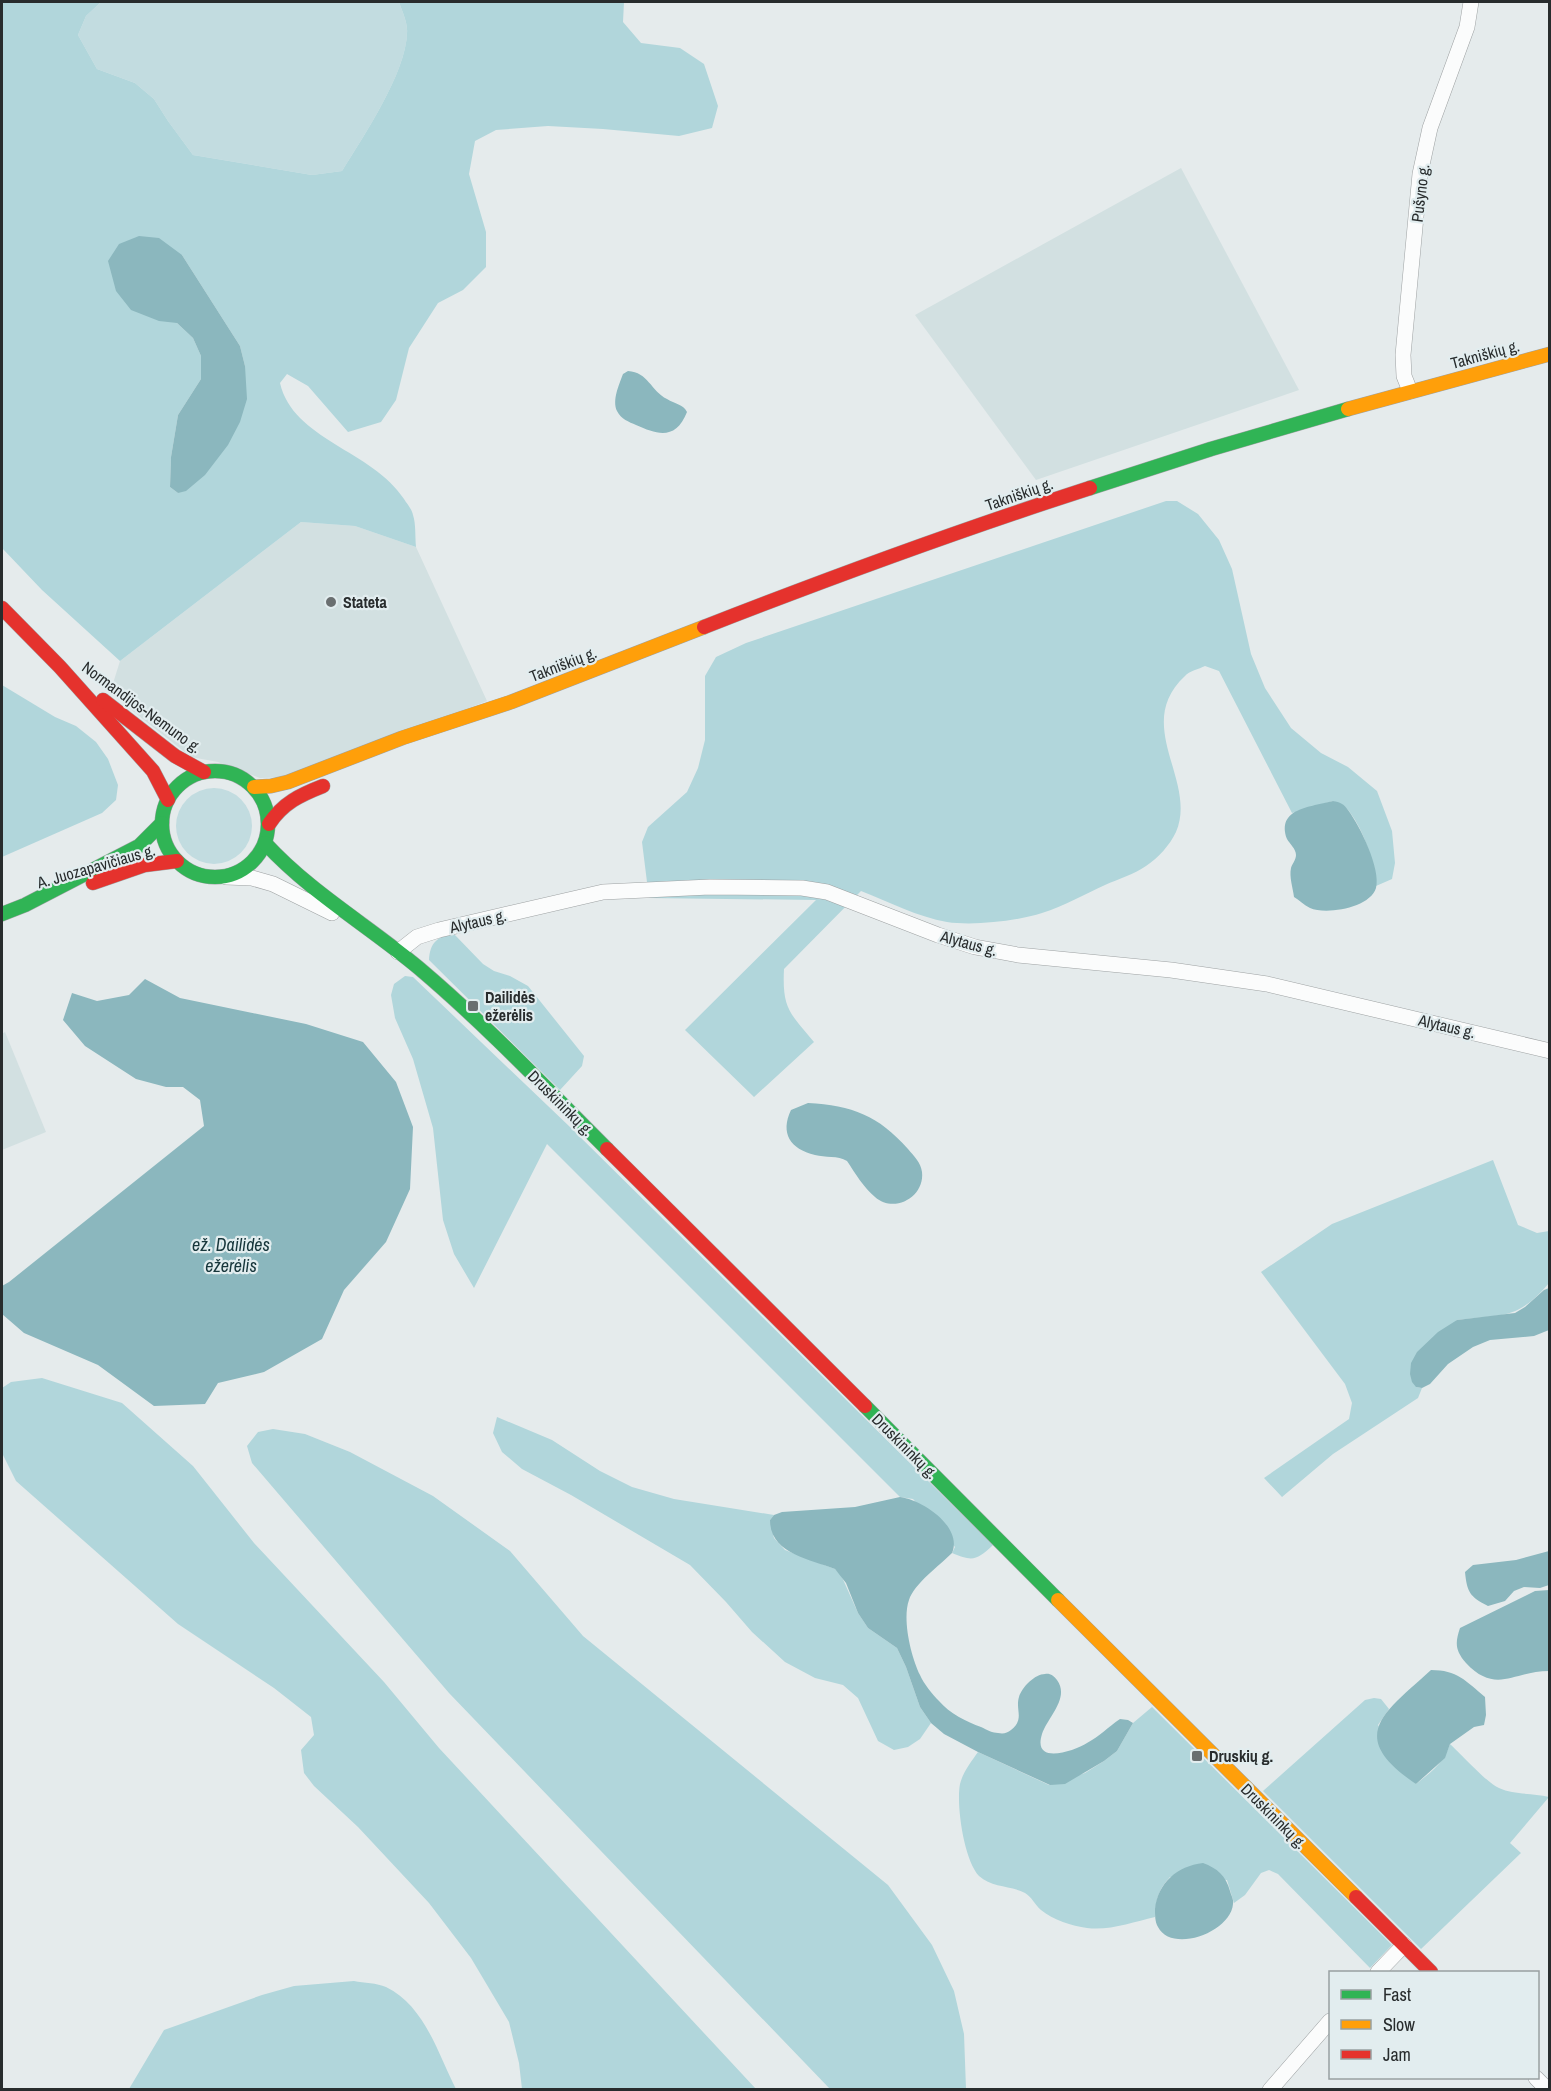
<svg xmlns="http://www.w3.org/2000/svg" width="1551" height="2091" font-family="'Archivo Narrow',sans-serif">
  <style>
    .built { fill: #d2e0e1 }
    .green { fill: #c2dce0 }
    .forest { fill: #b1d6db; fill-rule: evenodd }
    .water { fill: #8bb7be }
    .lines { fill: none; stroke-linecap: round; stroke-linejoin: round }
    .street-casing { stroke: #9ea2a3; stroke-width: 16 }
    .fast-casing { stroke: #9ea2a3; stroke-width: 15 }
    .slow-casing { stroke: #9ea2a3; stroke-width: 15 }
    .jam-casing { stroke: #9ea2a3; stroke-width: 15 }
    .street { stroke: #fbfcfc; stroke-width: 15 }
    .fast { stroke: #30b455; stroke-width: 14 }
    .slow { stroke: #ff9f0a; stroke-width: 14 }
    .jam { stroke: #e5322d; stroke-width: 14 }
    .poi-dot { fill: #6a6f70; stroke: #e2edef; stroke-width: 2 }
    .labels { text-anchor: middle; stroke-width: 4.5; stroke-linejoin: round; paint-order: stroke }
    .street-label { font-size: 16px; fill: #282c2d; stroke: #e2edef }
    .poi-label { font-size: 16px; font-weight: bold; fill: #282c2d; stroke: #e2edef; text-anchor: start }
    .water-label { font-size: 18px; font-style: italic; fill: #17363b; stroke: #e2edef }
  </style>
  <rect width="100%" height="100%" fill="#e5ebec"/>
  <g class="built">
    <polygon points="1181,168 1299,390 1036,480 915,315"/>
    <polygon points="301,522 355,526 416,547 487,701 290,777 260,778 218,762 191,757 110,693 120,661"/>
    <polygon points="5,1032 46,1132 2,1150 2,1034"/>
  </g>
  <g class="green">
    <path d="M101 2H399C402 11 408 23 407 33 406 73 363 137 342 171L312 175 193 155 168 121 154 99 135 83 97 69 78 35 86 16Z"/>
    <circle cx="214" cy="826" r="38"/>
  </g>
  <g class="forest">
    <path d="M2 2H101L86 16 78 35 97 69 135 83 154 99 168 121 193 155 312 175 342 171C363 137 406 73 407 33 408 23 402 11 399 2H624L623 22 641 43 680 48 704 64 718 106 712 128 679 136 603 129 548 126 496 130 475 141 469 174 486 232V267L463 290 438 303 409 348 396 400 381 422 348 432 308 386 287 374 280 383C293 440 372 450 404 499 407 504 412 509 413 515 416 524 415 536 416 547L355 526 301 522 120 661 42 590 2 548ZM182 255 240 346 245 366 178 493 170 487 171 457 178 415 201 379V356L193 338 177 323Z"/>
    <path d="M1166 501H1177L1198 514 1219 540 1232 569 1251 654 1265 688 1291 728 1321 753 1348 767 1377 791 1392 831 1395 863 1392 879 1376 886C1373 861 1365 832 1349 811 1345 806 1338 804 1333 801L1292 813 1219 671 1205 666C1199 669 1189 671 1185 676 1132 725 1198 781 1176 832 1170 845 1158 858 1146 866 1135 874 1118 879 1105 885 1085 894 1064 906 1042 913 1018 921 973 926 947 922 918 917 889 902 861 891L784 969C782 1009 790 1013 814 1042L754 1097 685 1030 816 900 649 898 642 842 648 827 687 792 698 768 705 740V676L716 657 746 643Z"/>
    <polygon points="2,685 55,717 76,726 96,742 108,759 118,785 116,800 102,813 2,857"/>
    <path d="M454 934 483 964 494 971 510 976 528 986 584 1056 582 1066 560 1090 429 960C430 943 437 936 454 934Z"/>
    <path d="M405 976 413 977 570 1127 993 1545C977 1560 973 1562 952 1553L955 1547 913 1499 900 1497 547 1144 474 1288 454 1254 443 1220 433 1128 413 1059 395 1018 391 995 394 984Z"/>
    <path d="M1493 1160 1518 1225 1537 1233 1549 1231V1283C1517 1321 1502 1314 1457 1320L1416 1387 1422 1388 1418 1398 1333 1454 1282 1497 1264 1478 1349 1419 1352 1403 1345 1384 1261 1272 1332 1224Z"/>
    <polygon points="42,1378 122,1403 193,1466 254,1543 384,1682 439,1748 756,2089 522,2089 519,2063 509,2022 471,1958 429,1903 358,1827 314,1786 304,1773 301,1750 314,1735 311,1717 274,1688 178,1624 16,1481 3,1455 2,1447 2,1388 11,1382"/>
    <polygon points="497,1417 552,1440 600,1471 632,1487 674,1499 774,1515 770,1520 774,1538 785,1550 835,1569 841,1575 858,1613 868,1628 897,1648 906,1667 920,1707 931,1723 920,1739 908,1747 894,1750 878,1741 858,1698 843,1685 815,1678 785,1662 752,1632 726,1602 690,1565 571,1495 522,1469 502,1452 493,1433"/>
    <polygon points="273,1429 305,1434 350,1452 433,1496 510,1551 583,1636 888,1885 932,1945 954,1991 964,2034 966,2089 830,2089 449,1693 252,1463 247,1446 258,1432"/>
    <path d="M1374 1698 1381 1699 1389 1709 1378 1725 1416 1784C1432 1771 1443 1764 1450 1744 1461 1754 1487 1783 1499 1788 1514 1795 1533 1793 1549 1797L1510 1843 1521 1853 1421 1949 1263 1791 1365 1700Z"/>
    <path d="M1152 1707 1392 1945 1370 1968 1278 1874 1269 1870 1261 1873 1245 1895 1234 1903 1227 1880 1170 1877C1158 1890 1156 1900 1155 1917 1133 1922 1109 1931 1087 1928 1072 1926 1053 1920 1041 1910 1035 1905 1032 1897 1025 1893 1010 1885 992 1888 979 1876 964 1860 956 1805 960 1784 963 1772 971 1762 978 1752L1049 1785 1085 1773 1104 1761 1117 1751 1133 1723Z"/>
    <path d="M354 1981C364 1983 377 1983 386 1987 425 2006 438 2054 456 2089H129L164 2030 262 1995 294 1986Z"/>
  </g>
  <g class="water">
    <polygon points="139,236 159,238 182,255 240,346 245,366 247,399 240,422 228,445 205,475 186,491 178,493 170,487 171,457 178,415 201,379 201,356 193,338 177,323 159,321 131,310 116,291 108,261 119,244"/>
    <path d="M628 371C648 372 651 391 667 399 675 404 683 404 687 412 676 440 658 435 636 425 629 422 621 419 617 411 612 400 619 385 623 374Z"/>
    <path d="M1333 801C1340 802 1344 804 1348 810 1360 826 1381 869 1376 888 1370 908 1326 915 1310 908 1304 905 1299 900 1294 897 1293 888 1289 877 1291 868 1292 864 1296 860 1296 855 1296 849 1290 844 1287 839 1276 808 1311 807 1333 801Z"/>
    <polygon points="145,979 180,998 306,1024 363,1042 396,1082 413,1127 410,1189 386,1242 344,1290 322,1339 264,1372 218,1383 205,1404 154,1406 98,1365 24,1333 2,1314 2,1286 9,1282 204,1126 200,1100 183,1087 166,1087 136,1079 85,1046 63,1020 72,993 97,1001 129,995"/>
    <path d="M808 1103C852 1105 879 1116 908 1149 914 1156 921 1163 922 1172 925 1197 894 1214 875 1197 864 1188 855 1173 847 1161 838 1155 825 1158 815 1155 790 1149 780 1133 791 1110Z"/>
    <polygon points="1549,1288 1549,1330 1534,1336 1490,1340 1473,1347 1448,1364 1430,1384 1422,1388 1416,1387 1412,1382 1410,1374 1411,1363 1417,1352 1438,1332 1457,1320 1515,1313 1525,1307 1544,1290"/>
    <path d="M900 1497C923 1500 963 1527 952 1553 940 1565 914 1584 909 1600 902 1619 911 1657 920 1675 924 1684 932 1694 939 1701 949 1713 967 1722 981 1727 987 1730 993 1733 998 1733 1004 1734 1007 1733 1011 1730 1025 1719 1015 1710 1019 1697 1022 1687 1035 1674 1045 1674 1050 1673 1054 1676 1057 1680 1070 1698 1048 1717 1042 1734 1032 1766 1074 1751 1087 1743 1100 1736 1108 1727 1120 1719L1128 1720 1133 1723 1117 1751 1104 1761 1065 1784 1050 1785 978 1752 944 1734 931 1723 920 1707 906 1667 897 1648 868 1628 858 1613 846 1583 835 1569C810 1559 770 1554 770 1520L774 1515 782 1512 855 1507Z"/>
    <path d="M1549 1551V1585L1540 1588 1524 1587 1514 1591 1505 1601 1488 1606C1470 1597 1467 1592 1465 1572L1473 1565 1516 1560Z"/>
    <path d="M1549 1590V1671C1514 1671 1496 1695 1466 1663 1455 1650 1455 1643 1460 1628L1535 1591Z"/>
    <path d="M1431 1670C1457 1670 1466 1681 1485 1697L1486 1715 1484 1725 1474 1727 1450 1744 1445 1758 1416 1784C1345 1736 1384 1713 1431 1670Z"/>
    <path d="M1203 1863C1217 1868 1226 1876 1230 1891 1231 1895 1234 1900 1233 1904 1231 1932 1172 1954 1158 1927 1155 1922 1155 1915 1155 1909 1158 1883 1177 1866 1203 1863Z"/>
  </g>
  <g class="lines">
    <defs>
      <g id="street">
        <polyline points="1410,391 1404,376 1403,355 1420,174 1430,128 1467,27 1471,2"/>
        <polyline points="226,877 252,878 273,884 332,913"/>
        <polyline points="398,952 417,937 439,930 603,892 710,887 802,888 827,892 938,935 975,947 1018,955 1171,970 1267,984 1550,1051"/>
        <polyline points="1378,1972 1404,1945"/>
        <polyline points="1536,2078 1548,2090"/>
        <polyline points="1270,2090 1330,2021"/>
      </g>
      <g id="fast">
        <polyline points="1090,488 1211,449 1348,409"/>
        <circle cx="215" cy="824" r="53"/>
        <path d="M265 843C311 893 369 926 420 969 486 1025 546 1088 607 1149"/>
        <polyline points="2,914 25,905 139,846 162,823"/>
        <polyline points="865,1406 1058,1600"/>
      </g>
      <g id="slow">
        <polyline points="1348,409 1550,354"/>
        <polyline points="254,787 271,786 288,782 402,738 511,702 704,627"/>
        <polyline points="1058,1600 1356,1897"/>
      </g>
      <g id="jam">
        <polyline points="2,608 60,667 153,771 168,800"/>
        <path d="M704 627C832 577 960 530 1090 488"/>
        <polyline points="103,700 175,756 204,772"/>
        <path d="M269 824C283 803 300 795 323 786"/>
        <polyline points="93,883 145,865 177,861"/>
        <polyline points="607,1149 865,1406"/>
        <polyline points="1356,1897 1431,1972"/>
      </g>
    </defs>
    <use href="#street" class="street-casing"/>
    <use href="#fast" class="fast-casing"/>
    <use href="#slow" class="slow-casing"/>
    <use href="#jam" class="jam-casing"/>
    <use href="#street" class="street"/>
    <use href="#fast" class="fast"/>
    <use href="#slow" class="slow"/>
    <use href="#jam" class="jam"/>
  </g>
  <g class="poi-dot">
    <circle cx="331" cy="602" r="6"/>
    <rect x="467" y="1000" width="12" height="12" rx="3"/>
    <rect x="1191" y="1750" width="12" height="12" rx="3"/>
  </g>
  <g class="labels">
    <g class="street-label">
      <text transform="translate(1420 193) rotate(-83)" y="6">Pušyno g.</text>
      <text transform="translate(1485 354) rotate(-15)" y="6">Takniškių g.</text>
      <text transform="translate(1019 494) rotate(-19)" y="6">Takniškių g.</text>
      <text transform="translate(563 664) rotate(-21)" y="6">Takniškių g.</text>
      <text transform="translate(142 707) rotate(36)" y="6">Normandijos-Nemuno g.</text>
      <text transform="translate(96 866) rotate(-16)" y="6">A. Juozapavičiaus g.</text>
      <text transform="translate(478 921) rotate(-13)" y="6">Alytaus g.</text>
      <text transform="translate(969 943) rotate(15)" y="6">Alytaus g.</text>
      <text transform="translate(1447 1026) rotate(13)" y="6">Alytaus g.</text>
      <text transform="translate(561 1103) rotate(45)" y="6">Druskininkų g.</text>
      <text transform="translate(905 1446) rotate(45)" y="6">Druskininkų g.</text>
      <text transform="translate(1274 1816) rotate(45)" y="6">Druskininkų g.</text>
    </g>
    <g class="poi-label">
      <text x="343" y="608">Stateta</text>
      <text x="485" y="1003">Dailidės<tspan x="485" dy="18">ežerėlis</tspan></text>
      <text x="1209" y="1762">Druskių g.</text>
    </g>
    <g class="water-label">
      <text x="231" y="1251">ež. Dailidės<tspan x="231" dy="21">ežerėlis</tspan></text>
    </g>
  </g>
  <rect width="1551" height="2091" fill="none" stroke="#282c2d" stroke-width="6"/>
  <rect x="1329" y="1971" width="210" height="108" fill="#e2edef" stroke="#98a0a1" stroke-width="1.5"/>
  <rect x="1341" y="1990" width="30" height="9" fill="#30b455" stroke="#98a0a1" stroke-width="1.5"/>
  <text x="1383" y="2001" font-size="18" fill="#282c2d">Fast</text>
  <rect x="1341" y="2020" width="30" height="9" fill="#ff9f0a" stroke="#98a0a1" stroke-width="1.5"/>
  <text x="1383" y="2031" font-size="18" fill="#282c2d">Slow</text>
  <rect x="1341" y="2050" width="30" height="9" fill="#e5322d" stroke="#98a0a1" stroke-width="1.5"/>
  <text x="1383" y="2061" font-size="18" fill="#282c2d">Jam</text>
</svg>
